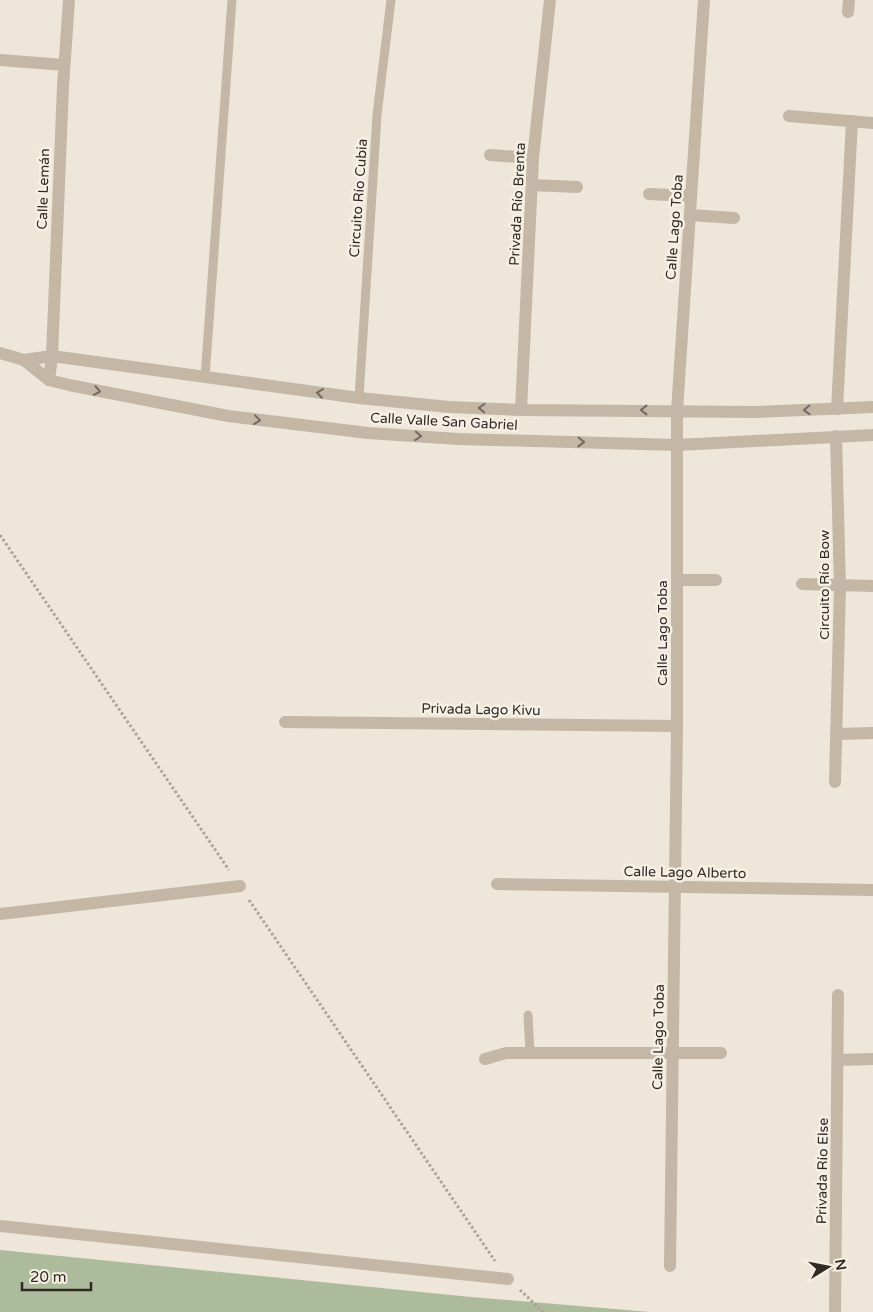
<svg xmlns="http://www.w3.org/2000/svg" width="873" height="1312" font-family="'Varela Round',sans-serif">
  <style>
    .green { fill: #acbb9b }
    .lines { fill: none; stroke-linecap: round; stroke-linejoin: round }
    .path { stroke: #b0a291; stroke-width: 3; stroke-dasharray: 2.5 2.5; stroke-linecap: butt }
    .lane { stroke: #c4b7a6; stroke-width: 9 }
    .street { stroke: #c4b7a6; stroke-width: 12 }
    .oneway { stroke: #736a60 }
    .labels { text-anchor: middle; stroke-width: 5; stroke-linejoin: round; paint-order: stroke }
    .street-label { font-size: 14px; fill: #312b26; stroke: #f6f0e4 }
  </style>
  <rect width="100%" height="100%" fill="#eee6d9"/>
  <polygon class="green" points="0,1250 471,1297 650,1312 0,1312"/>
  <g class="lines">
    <g class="path">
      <polyline points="0,535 229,870"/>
      <polyline points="249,900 495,1261"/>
      <polyline points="520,1290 543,1312"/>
    </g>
    <g class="lane">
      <polyline points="205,378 232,0"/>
      <polyline points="359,398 377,115 391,0"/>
      <polyline points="528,1015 530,1053"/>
    </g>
    <g class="street">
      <polyline points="848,12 849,0"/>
      <polyline points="0,60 64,65"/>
      <polyline points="789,116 873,123"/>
      <polyline points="490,155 533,158"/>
      <polyline points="532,185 577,187"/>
      <polyline points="649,194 691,196"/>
      <polyline points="690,215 734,218"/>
      <polyline points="0,353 24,360 49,380 69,385 228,416 368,433 458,439 677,445 873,435"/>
      <polyline points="24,360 52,356 359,398 449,407 521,410 756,412 873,407"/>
      <polyline points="49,380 52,356 63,86 69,0"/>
      <polyline points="837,409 852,121"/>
      <polyline points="521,410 533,158 550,0"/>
      <polyline points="677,580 716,580"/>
      <polyline points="802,584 873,586"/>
      <polyline points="285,722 677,726"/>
      <polyline points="837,734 873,733"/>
      <polyline points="835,782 840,586 836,436"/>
      <polyline points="497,884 873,890"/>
      <polyline points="0,914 240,886"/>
      <polyline points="485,1059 506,1053 721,1053"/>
      <polyline points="838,1060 873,1059"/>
      <polyline points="0,1226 508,1279"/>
      <polyline points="670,1266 677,726 677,411 704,0"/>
      <polyline points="835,1312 838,995"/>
    </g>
  </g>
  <defs><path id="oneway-chevron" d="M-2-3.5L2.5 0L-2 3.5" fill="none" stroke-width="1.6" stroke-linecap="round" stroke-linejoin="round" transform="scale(1.25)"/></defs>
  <g class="oneway">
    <use href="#oneway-chevron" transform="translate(97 391) rotate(11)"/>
    <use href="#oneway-chevron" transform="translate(320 393) rotate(-172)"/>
    <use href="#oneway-chevron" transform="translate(482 408) rotate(-178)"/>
    <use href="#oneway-chevron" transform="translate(644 410) rotate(-180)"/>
    <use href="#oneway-chevron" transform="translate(807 410) rotate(178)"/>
    <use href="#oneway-chevron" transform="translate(257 420) rotate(7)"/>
    <use href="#oneway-chevron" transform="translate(418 436) rotate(4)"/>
    <use href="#oneway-chevron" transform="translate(581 442) rotate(1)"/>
  </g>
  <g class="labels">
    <g class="street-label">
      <text transform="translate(43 189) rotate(-88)" y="5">Calle Lemán</text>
      <text transform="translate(358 198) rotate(-86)" y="5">Circuito Río Cubia</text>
      <text transform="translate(517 204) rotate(-87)" y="5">Privada Río Brenta</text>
      <text transform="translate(674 227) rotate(-86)" y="5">Calle Lago Toba</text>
      <text transform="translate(444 421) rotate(3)" y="5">Calle Valle San Gabriel</text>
      <text transform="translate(824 585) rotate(-90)" y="5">Circuito Río Bow</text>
      <text transform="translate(662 633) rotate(-90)" y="5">Calle Lago Toba</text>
      <text transform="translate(481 709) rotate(1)" y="5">Privada Lago Kivu</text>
      <text transform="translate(685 872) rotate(1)" y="5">Calle Lago Alberto</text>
      <text transform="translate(658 1037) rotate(-89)" y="5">Calle Lago Toba</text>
      <text transform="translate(822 1171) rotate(-89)" y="5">Privada Río Else</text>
    </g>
  </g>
  <g transform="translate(828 1267) rotate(80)" stroke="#f6f0e4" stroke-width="4" paint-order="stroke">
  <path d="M0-4L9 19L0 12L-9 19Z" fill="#312b26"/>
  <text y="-8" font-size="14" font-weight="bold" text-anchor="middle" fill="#312b26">N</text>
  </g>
  <path d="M22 1282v8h69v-8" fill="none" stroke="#312b26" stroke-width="2.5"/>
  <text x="30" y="1282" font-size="15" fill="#312b26" stroke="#f6f0e4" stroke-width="4" paint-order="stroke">20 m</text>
</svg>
